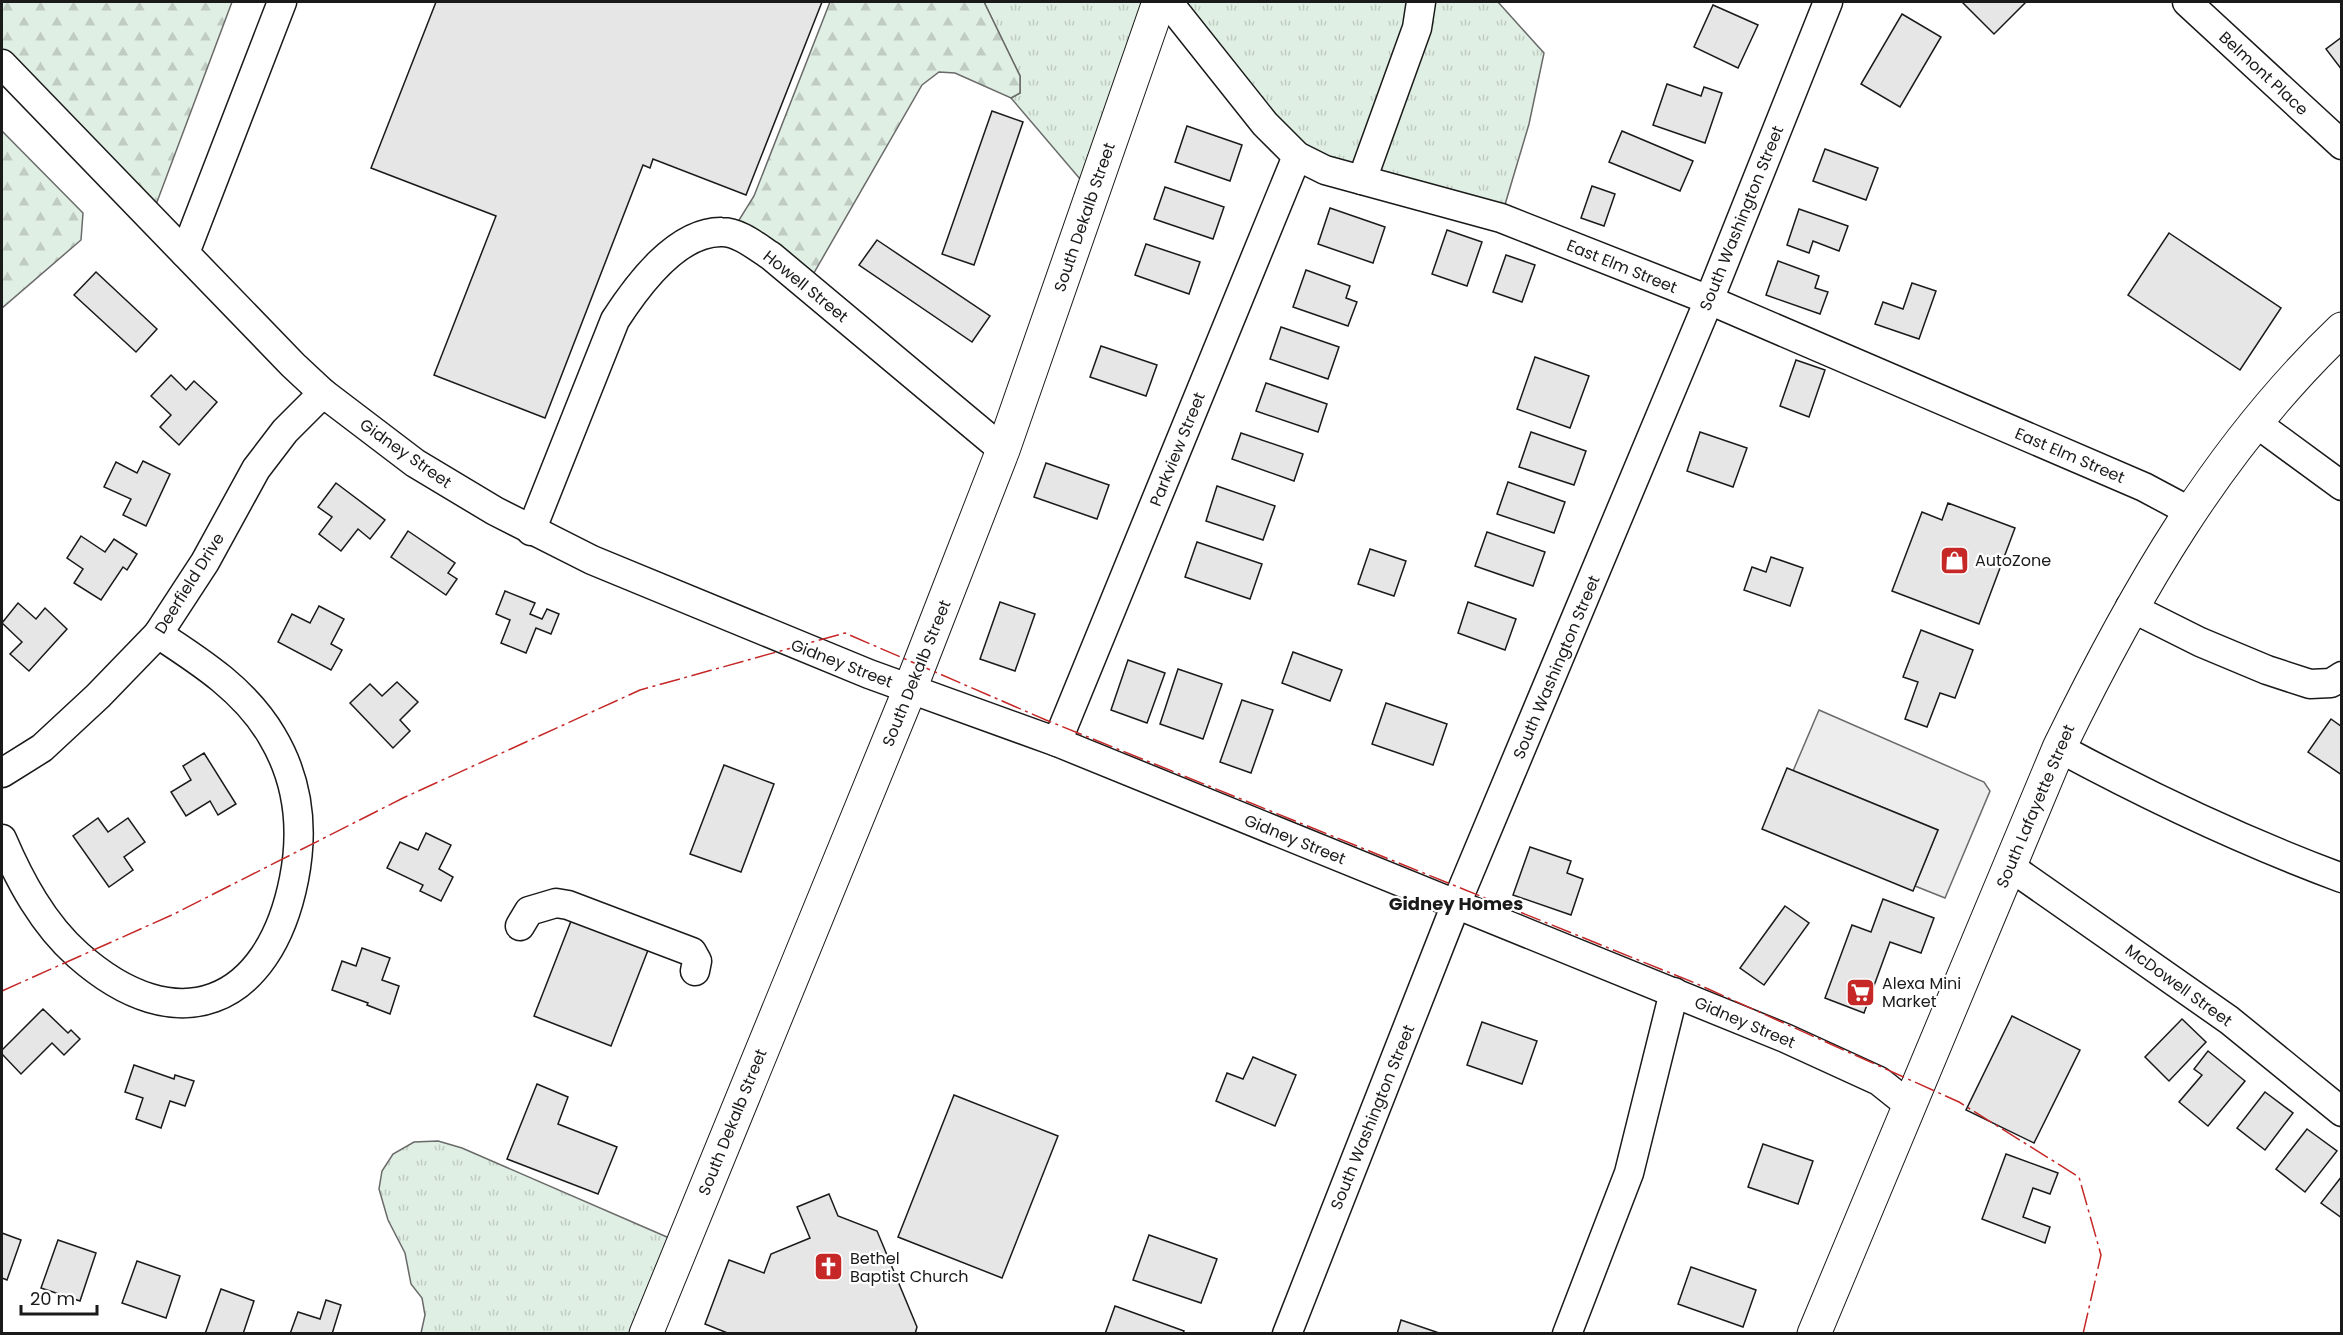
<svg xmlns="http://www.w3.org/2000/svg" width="2343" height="1335" font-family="Poppins,sans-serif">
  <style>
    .grass { fill: url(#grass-tufts); stroke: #6a6a6a; stroke-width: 1.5 }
    .forest { fill: url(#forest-firs); stroke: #6a6a6a; stroke-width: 1.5 }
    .parking { fill: #ededed; stroke: #6a6a6a; stroke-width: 1.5 }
    .building { fill: #e6e6e6; stroke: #1a1a1a; stroke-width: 1.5 }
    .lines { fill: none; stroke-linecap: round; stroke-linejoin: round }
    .minor-casing { stroke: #1a1a1a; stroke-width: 31 }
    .major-casing { stroke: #1a1a1a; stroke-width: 35 }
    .minor { stroke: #fff; stroke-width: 28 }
    .major { stroke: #fff; stroke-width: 33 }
    .power { stroke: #c62828; stroke-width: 1.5; stroke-dasharray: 21 4.5 3 4.5; stroke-linecap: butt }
    .labels { text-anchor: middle; stroke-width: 4.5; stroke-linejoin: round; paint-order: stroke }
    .street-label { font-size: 16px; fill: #1a1a1a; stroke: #fff }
    .poi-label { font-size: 16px; fill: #1a1a1a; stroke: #fff; text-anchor: start }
    .neighbourhood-label { font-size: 18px; font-weight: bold; fill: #1a1a1a; stroke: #fff }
  </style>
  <defs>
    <pattern id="grass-tufts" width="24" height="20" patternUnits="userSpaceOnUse" patternTransform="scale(1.5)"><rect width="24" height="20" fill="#e0efe3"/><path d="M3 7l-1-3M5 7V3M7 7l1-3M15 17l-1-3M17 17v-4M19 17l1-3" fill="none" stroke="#c0ccc2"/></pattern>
    <pattern id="forest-firs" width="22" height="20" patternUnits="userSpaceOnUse" patternTransform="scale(1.5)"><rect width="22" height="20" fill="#e0efe3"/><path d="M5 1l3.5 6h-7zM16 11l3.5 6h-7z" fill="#c0ccc2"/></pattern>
  </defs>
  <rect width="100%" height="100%" fill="#fff"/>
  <g class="grass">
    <polygon points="984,2 1159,2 1092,193 1011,98 1020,93 1020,76"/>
    <polygon points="1168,2 1498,2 1544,53 1529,124 1501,218 1325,170"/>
    <polygon points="438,1141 462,1148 683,1244 646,1333 421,1333 425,1315 422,1298 411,1284 405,1253 388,1220 379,1189 382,1171 393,1154 414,1142"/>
  </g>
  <g class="forest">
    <polygon points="2,2 232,2 151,218 2,64"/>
    <polygon points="830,2 984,2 1020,76 1020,93 1011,98 955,73 939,72 922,85 807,285 731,233 754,196"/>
    <polygon points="2,131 83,213 81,240 2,308"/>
  </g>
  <polygon class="parking" points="1819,710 1984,782 1990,791 1945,898 1915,886 1938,830 1793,771"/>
  <g class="building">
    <polygon points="436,2 822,2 746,195 653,159 650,168 643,165 545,418 434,375 496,216 371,168"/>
    <polygon points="1962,2 2026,2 1994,34"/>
    <polygon points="1713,5 1758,25 1738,68 1694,47"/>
    <polygon points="1902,14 1941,37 1900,107 1861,84"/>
    <polygon points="2342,37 2342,70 2326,49"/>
    <polygon points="1667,84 1701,96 1704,87 1722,93 1705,143 1653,125"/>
    <polygon points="992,111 1023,122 974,265 942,254"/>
    <polygon points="1187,126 1242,145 1230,181 1175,162"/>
    <polygon points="1622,131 1693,161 1680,191 1609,162"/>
    <polygon points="1825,149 1878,168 1866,200 1813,181"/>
    <polygon points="1592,186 1615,194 1604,226 1581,218"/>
    <polygon points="1165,187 1224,207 1213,239 1154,219"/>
    <polygon points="1330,208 1385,227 1373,263 1318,244"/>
    <polygon points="1799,209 1848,226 1839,251 1813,241 1809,253 1787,245"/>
    <polygon points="1447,230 1482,242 1467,286 1432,274"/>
    <polygon points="2169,233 2281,308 2240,370 2128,295"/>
    <polygon points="877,240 990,316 972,342 859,265"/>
    <polygon points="1146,244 1200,262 1189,294 1135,275"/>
    <polygon points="1506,255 1535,265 1522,302 1493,292"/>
    <polygon points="1778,261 1819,276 1815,288 1828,292 1820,314 1766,295"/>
    <polygon points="1306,270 1350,286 1346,298 1357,302 1348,326 1293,307"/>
    <polygon points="96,272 157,329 136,352 74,295"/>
    <polygon points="1912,283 1936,291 1919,339 1875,324 1883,302 1903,309"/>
    <polygon points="1281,327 1339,347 1328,379 1270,359"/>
    <polygon points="1101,346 1157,365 1146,396 1090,377"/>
    <polygon points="1535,357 1589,376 1570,428 1517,409"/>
    <polygon points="1796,360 1825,370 1809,417 1780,406"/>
    <polygon points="171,375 186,390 194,381 217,402 179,445 160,427 171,415 151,396"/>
    <polygon points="1266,383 1327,404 1318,432 1256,411"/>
    <polygon points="1531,432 1586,451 1574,485 1519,467"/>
    <polygon points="1700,432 1747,448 1733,487 1687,471"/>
    <polygon points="1241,433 1303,454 1294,481 1232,459"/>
    <polygon points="143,461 170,474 146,526 123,515 131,499 104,487 116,462 137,473"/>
    <polygon points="1046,463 1109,485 1097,519 1034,497"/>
    <polygon points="1508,482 1565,502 1554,533 1497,514"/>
    <polygon points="336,483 385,520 370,539 358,529 341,551 319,534 332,517 318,507"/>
    <polygon points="1217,486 1275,506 1263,540 1206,521"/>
    <polygon points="1948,503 2015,528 1979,624 1892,591 1922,512 1942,520"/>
    <polygon points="408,531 455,563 448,573 457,579 446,595 391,557"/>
    <polygon points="1487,532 1545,552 1533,586 1475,566"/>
    <polygon points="81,536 105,552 114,539 137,554 127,570 123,567 101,600 74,583 83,569 67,558"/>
    <polygon points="1197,542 1262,564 1250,599 1185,577"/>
    <polygon points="1370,549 1406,561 1394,596 1358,584"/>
    <polygon points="1771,557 1803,568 1790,606 1744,590 1752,567 1766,572"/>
    <polygon points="505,591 535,603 530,614 542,619 547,609 559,614 551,634 536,628 526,653 501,643 510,620 496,614"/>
    <polygon points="1000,602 1035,614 1015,671 980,659"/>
    <polygon points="1468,602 1516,619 1505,650 1458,633"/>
    <polygon points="18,603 36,619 45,608 67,629 29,671 10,654 22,642 2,623"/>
    <polygon points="319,606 344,619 331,644 342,650 331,670 278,642 292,614 310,623"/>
    <polygon points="1921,630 1973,650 1955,698 1940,693 1927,727 1905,719 1918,682 1903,677"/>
    <polygon points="1293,652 1342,670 1330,701 1282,683"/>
    <polygon points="1128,660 1165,673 1147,723 1111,710"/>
    <polygon points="1178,669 1222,684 1203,739 1160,724"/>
    <polygon points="397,682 418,702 400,720 410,731 393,748 350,703 370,684 382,696"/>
    <polygon points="1242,700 1273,710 1251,773 1220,762"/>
    <polygon points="1386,703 1447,724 1433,765 1372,744"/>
    <polygon points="2331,719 2342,727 2342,775 2308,752"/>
    <polygon points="204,753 236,804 218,815 210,801 186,816 171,792 191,780 183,766"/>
    <polygon points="724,765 774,784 741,872 690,854"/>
    <polygon points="1787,768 1938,830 1913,891 1762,829"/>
    <polygon points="98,818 108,832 128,818 145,842 124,857 133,870 109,887 73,836"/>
    <polygon points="426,833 451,845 439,869 453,877 441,901 420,891 423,885 387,868 400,842 418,850"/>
    <polygon points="1530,847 1571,861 1567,873 1583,879 1571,915 1513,895"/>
    <polygon points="1883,899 1934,918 1921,953 1890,942 1864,1013 1825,998 1852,925 1871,932"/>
    <polygon points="1785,906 1809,923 1764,985 1740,968"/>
    <polygon points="573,916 650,945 611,1046 534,1016"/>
    <polygon points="362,948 390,958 382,980 399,986 390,1014 367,1005 368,1003 332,990 342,961 356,966"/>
    <polygon points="43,1009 68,1033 71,1030 80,1039 64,1055 52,1043 21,1074 2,1054 2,1050"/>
    <polygon points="2012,1016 2080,1050 2034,1143 1966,1110"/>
    <polygon points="2182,1019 2206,1042 2169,1081 2145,1057"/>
    <polygon points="1482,1022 1537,1041 1522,1084 1467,1065"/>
    <polygon points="2208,1051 2245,1081 2208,1126 2179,1102 2202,1075 2194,1069"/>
    <polygon points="1253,1057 1296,1075 1275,1126 1216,1101 1227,1073 1243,1079"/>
    <polygon points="134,1065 174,1079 175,1075 194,1081 185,1106 170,1101 161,1128 136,1119 143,1098 125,1092"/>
    <polygon points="537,1084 568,1097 558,1124 617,1147 598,1194 507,1159"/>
    <polygon points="2265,1092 2293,1113 2265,1150 2237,1128"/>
    <polygon points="954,1095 1058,1136 1002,1278 898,1237"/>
    <polygon points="2307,1129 2337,1151 2305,1192 2276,1169"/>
    <polygon points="1763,1144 1813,1161 1798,1204 1748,1187"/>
    <polygon points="2006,1154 2058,1173 2050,1194 2033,1188 2023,1217 2050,1227 2045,1243 1982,1219"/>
    <polygon points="2342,1176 2342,1218 2321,1203"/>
    <polygon points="829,1194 838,1216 877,1231 917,1327 915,1334 730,1334 705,1324 729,1260 764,1273 771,1254 810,1238 797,1207"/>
    <polygon points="2,1233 21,1240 7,1280 2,1278"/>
    <polygon points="1149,1235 1217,1259 1201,1303 1133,1280"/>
    <polygon points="58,1240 96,1253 80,1301 41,1288"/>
    <polygon points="137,1261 180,1276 166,1318 122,1303"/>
    <polygon points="1691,1267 1756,1290 1743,1327 1678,1304"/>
    <polygon points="221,1289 254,1301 243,1334 205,1334"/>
    <polygon points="326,1300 341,1305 332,1334 290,1334 298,1312 320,1319"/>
    <polygon points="1115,1306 1184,1331 1183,1334 1105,1334"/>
    <polygon points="1401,1320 1442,1334 1397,1334"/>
  </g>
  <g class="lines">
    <defs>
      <g id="minor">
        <polyline points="1168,2 1265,124 1297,156 1325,170 1501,218 1709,300 2144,487 2189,511"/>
        <polyline points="2187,2 2342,145"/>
        <polyline points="2,64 293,365 323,393 415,463 495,511 592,560 869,674 1057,742 1785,1038 1879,1081 1909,1105"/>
        <polyline points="1362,180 1417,28 1421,2"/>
        <polyline points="185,253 282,2"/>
        <polyline points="2256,423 2342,486"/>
        <path d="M531 531 615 320C637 286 677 231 722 232 739 232 757 247 771 256L1003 450"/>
        <polyline points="2130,607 2200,642 2267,670 2310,684 2331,683 2342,676"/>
        <polyline points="1057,742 1297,156"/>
        <path d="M2059 748C2150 797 2245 842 2342 878"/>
        <polyline points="2,773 42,748 98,696 158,634 205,562 256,469 285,431 323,393"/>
        <path d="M2 839C20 881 43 924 78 955 177 1043 269 1006 294 879 304 828 299 781 272 736 246 691 201 662 158 634"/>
        <polyline points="2009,866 2229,1020 2342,1112"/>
        <polyline points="520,926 529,911 556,903 568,905 692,952 697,961 695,971"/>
        <polyline points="1287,1334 1456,904 1709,300 1828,2"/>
        <polyline points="1567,1334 1629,1173 1674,992"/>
      </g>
      <g id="major">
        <polyline points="646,1334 910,689 1003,450 1159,2"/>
        <path d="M1814 1334 2059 748C2134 594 2217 448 2342 329"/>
      </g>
    </defs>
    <use href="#minor" class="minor-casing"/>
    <use href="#major" class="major-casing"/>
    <use href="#minor" class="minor"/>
    <use href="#major" class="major"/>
    <polyline class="power" points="2,991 174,914 403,798 640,690 845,633 1046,720 1695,983 1959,1102 2079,1177 2101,1255 2083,1334"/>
  </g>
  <defs>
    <symbol id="shop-square" viewBox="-11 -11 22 22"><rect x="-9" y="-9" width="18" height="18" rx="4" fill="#c62828" stroke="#fff"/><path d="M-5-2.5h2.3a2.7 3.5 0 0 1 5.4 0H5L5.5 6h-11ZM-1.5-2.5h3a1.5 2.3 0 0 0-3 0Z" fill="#fff"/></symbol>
    <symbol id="supermarket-square" viewBox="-11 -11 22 22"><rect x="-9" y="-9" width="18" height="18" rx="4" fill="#c62828" stroke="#fff"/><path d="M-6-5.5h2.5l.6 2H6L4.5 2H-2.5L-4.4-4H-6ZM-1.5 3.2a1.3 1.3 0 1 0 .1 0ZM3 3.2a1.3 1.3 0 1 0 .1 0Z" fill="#fff"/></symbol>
    <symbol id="church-square" viewBox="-11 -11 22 22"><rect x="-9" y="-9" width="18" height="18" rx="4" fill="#c62828" stroke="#fff"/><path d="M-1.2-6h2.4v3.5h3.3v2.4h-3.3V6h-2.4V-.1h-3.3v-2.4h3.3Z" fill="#fff"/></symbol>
  </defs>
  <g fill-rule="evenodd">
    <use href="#shop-square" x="1938" y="544" width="33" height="33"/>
    <use href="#supermarket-square" x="1844" y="976" width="33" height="33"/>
    <use href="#church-square" x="812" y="1250" width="33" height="33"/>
  </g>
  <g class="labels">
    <g class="street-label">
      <text transform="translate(2264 73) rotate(43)" y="6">Belmont Place</text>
      <text transform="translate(1084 217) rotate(-71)" y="6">South Dekalb Street</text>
      <text transform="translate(1741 218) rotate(-68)" y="6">South Washington Street</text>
      <text transform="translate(1622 266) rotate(22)" y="6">East Elm Street</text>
      <text transform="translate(806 286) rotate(39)" y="6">Howell Street</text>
      <text transform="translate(1177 449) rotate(-68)" y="6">Parkview Street</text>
      <text transform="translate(406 453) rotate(35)" y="6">Gidney Street</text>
      <text transform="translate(2070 455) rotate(23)" y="6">East Elm Street</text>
      <text transform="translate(189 583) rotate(-58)" y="6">Deerfield Drive</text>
      <text transform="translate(842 663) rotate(21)" y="6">Gidney Street</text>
      <text transform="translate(1556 667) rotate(-67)" y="6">South Washington Street</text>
      <text transform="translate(916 673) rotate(-68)" y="6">South Dekalb Street</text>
      <text transform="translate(2035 806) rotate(-67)" y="6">South Lafayette Street</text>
      <text transform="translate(1295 839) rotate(22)" y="6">Gidney Street</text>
      <text transform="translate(2179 985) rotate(36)" y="6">McDowell Street</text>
      <text transform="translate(1745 1022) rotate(23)" y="6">Gidney Street</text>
      <text transform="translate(1372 1117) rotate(-68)" y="6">South Washington Street</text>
      <text transform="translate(732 1122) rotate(-68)" y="6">South Dekalb Street</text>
    </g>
    <g class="poi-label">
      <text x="1975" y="566">AutoZone</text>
      <text x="1882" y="989">Alexa Mini<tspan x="1882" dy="18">Market</tspan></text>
      <text x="850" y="1264">Bethel<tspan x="850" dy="18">Baptist Church</tspan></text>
    </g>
    <g class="neighbourhood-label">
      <text x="1456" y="910">Gidney Homes</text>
    </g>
  </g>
  <rect width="2343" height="1335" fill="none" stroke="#1a1a1a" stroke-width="6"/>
  <path d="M21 1305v9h76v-9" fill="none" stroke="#1a1a1a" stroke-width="3"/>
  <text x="30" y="1305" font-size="18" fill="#1a1a1a" stroke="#ffffff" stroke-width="4.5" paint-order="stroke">20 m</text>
</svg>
